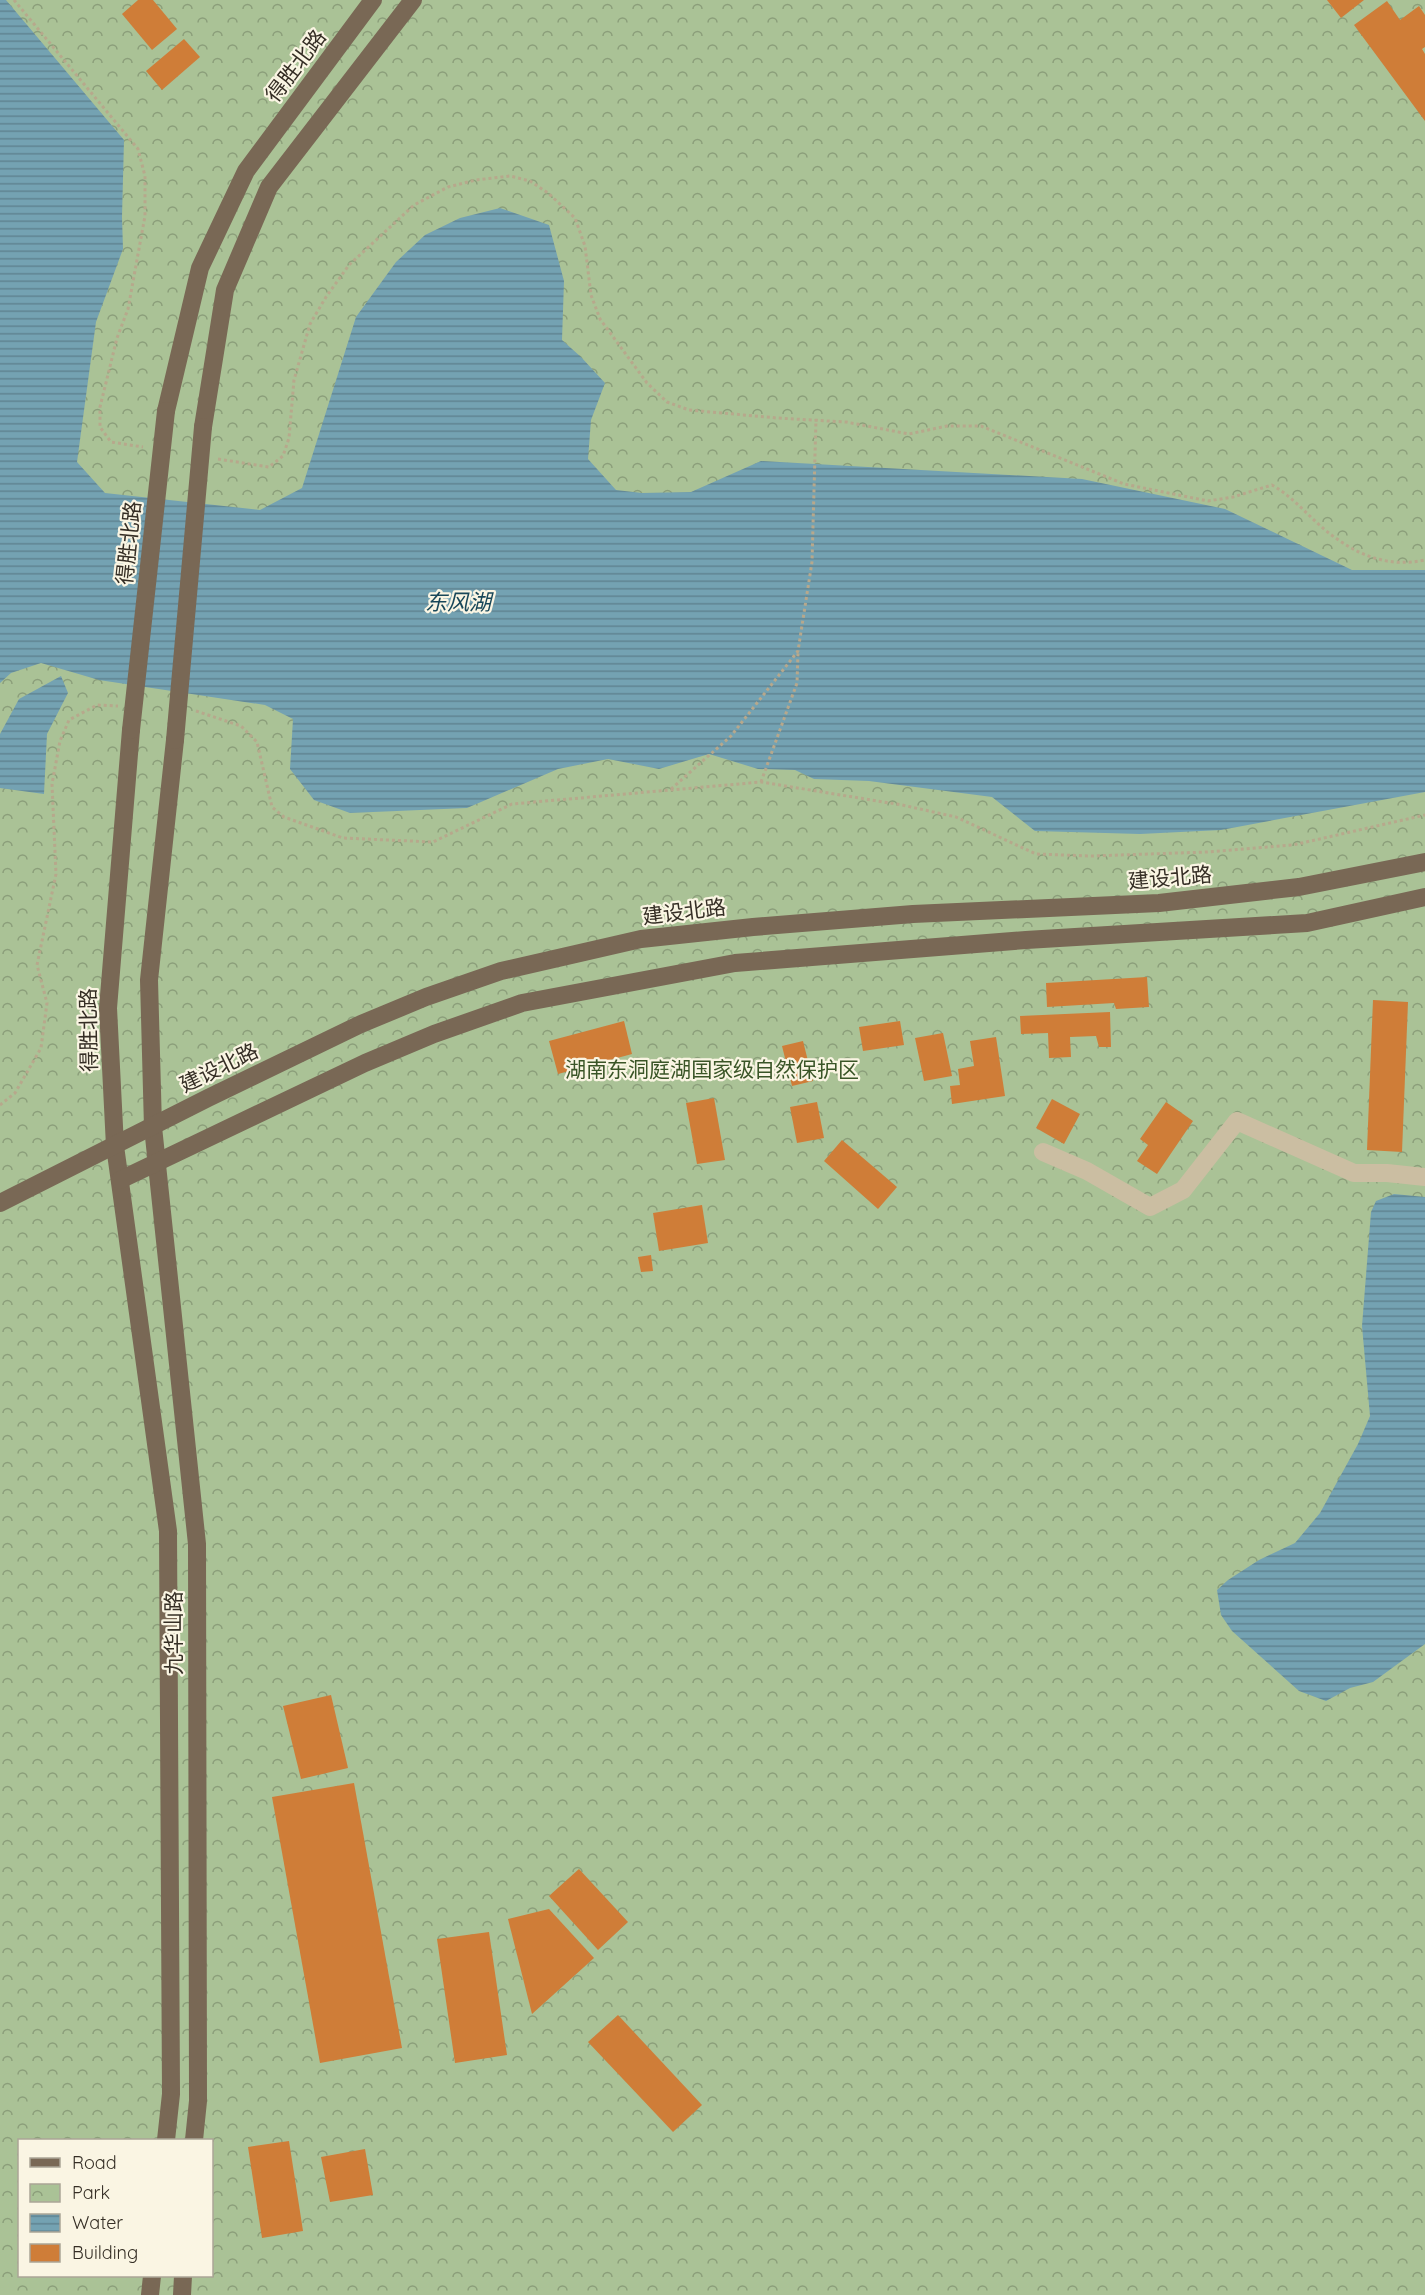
<svg xmlns="http://www.w3.org/2000/svg" width="1425" height="2295" font-family="Quicksand,'Noto Sans SC',sans-serif">
  <style>
    .park { fill: url(#park-crowns); fill-rule: evenodd }
    .water { fill: url(#water-rules) }
    .building { fill: #cf7d38 }
    .lines { fill: none; stroke-linecap: round; stroke-linejoin: round }
    .path { stroke: #b7a88c; stroke-width: 3; stroke-dasharray: 3 3; stroke-linecap: butt }
    .minor { stroke: #cbbea2; stroke-width: 18 }
    .major { stroke: #796855; stroke-width: 18 }
    .major-bridge { stroke: #796855; stroke-width: 18 }
    .labels { text-anchor: middle; stroke-width: 4.5; stroke-linejoin: round; paint-order: stroke }
    .street-label { font-size: 21px; fill: #352e25; stroke: #faf5e3 }
    .park-label { font-size: 21px; fill: #3a5527; stroke: #faf5e3 }
    .water-label { font-size: 22px; font-style: italic; fill: #184759; stroke: #faf5e3 }
  </style>
  <defs>
    <pattern id="park-crowns" width="20" height="18" patternUnits="userSpaceOnUse" patternTransform="scale(1.5)"><rect width="20" height="18" fill="#aac296"/><path d="M2 6a3 3 0 1 1 6 0M12 15a3 3 0 1 1 6 0" fill="none" stroke="#8b9e7a"/></pattern>
    <pattern id="water-rules" width="6" height="5" patternUnits="userSpaceOnUse" patternTransform="scale(1.5)"><rect width="6" height="5" fill="#74a2b2"/><path d="M0 2.5h6" fill="none" stroke="#608491"/></pattern>
  </defs>
  <rect width="100%" height="100%" fill="#f3ebd7"/>
  <path class="park" d="M0 0H1425V2295H0ZM20 2140H212V2276H20Z"/>
  <g class="water">
    <polygon points="0,0 6,0 124,140 122,217 123,249 96,322 77,462 105,493 260,510 302,488 356,317 396,262 425,235 460,218 500,208 549,225 564,281 562,340 581,357 605,383 591,420 588,459 616,490 642,493 691,492 761,461 1082,479 1225,509 1352,570 1425,570 1425,792 1221,830 1140,834 1035,831 992,797 869,781 814,779 795,770 758,769 709,754 659,769 608,759 558,769 467,808 350,813 314,800 290,769 293,719 265,705 99,680 41,663 11,673 0,683"/>
    <polygon points="61,676 68,693 47,734 44,794 0,788 0,734 19,699"/>
    <polygon points="1394,1194 1425,1197 1425,1644 1373,1682 1350,1688 1326,1701 1299,1691 1232,1631 1221,1615 1217,1590 1228,1580 1259,1560 1295,1543 1320,1513 1358,1444 1370,1416 1362,1326 1371,1212 1376,1201"/>
  </g>
  <g class="building">
    <polygon points="138,0 153,0 177,29 152,50 122,14"/>
    <polygon points="1327,0 1364,0 1341,18"/>
    <polygon points="1387,1 1400,20 1419,6 1425,15 1425,47 1422,49 1425,54 1425,121 1354,25"/>
    <polygon points="184,39 200,57 162,90 146,71"/>
    <polygon points="1147,977 1149,1007 1116,1009 1114,1003 1047,1007 1046,983"/>
    <polygon points="1373,1000 1408,1002 1402,1152 1367,1150"/>
    <polygon points="1110,1012 1111,1047 1099,1047 1096,1036 1070,1037 1071,1057 1049,1058 1048,1033 1021,1034 1020,1016"/>
    <polygon points="624,1021 632,1054 558,1074 549,1041"/>
    <polygon points="900,1021 904,1045 863,1051 859,1027"/>
    <polygon points="943,1033 952,1076 924,1081 915,1038"/>
    <polygon points="996,1037 1005,1096 952,1104 950,1086 960,1085 958,1069 974,1066 970,1041"/>
    <polygon points="803,1041 813,1081 792,1086 782,1046"/>
    <polygon points="714,1098 725,1160 697,1164 686,1103"/>
    <polygon points="1052,1099 1080,1114 1064,1144 1036,1128"/>
    <polygon points="817,1102 824,1138 797,1143 790,1107"/>
    <polygon points="1166,1102 1193,1121 1157,1174 1137,1161 1148,1145 1140,1139"/>
    <polygon points="842,1140 897,1187 878,1209 824,1161"/>
    <polygon points="702,1205 708,1243 659,1251 653,1213"/>
    <polygon points="651,1255 653,1271 641,1272 638,1257"/>
    <polygon points="331,1695 348,1768 301,1779 283,1706"/>
    <polygon points="354,1783 402,2048 320,2063 272,1797"/>
    <polygon points="579,1869 628,1922 598,1950 549,1896"/>
    <polygon points="549,1909 594,1958 532,2014 508,1919"/>
    <polygon points="489,1932 507,2055 455,2063 437,1939"/>
    <polygon points="618,2015 702,2105 673,2132 588,2042"/>
    <polygon points="289,2141 303,2231 262,2238 248,2147"/>
    <polygon points="365,2149 373,2195 330,2202 321,2157"/>
  </g>
  <g class="lines">
    <g class="path">
      <polyline points="14,0 138,149 145,176 145,216 128,309 117,338 100,407 100,427 111,442 143,447"/>
      <path d="M218 459 269 467 283 456 289 438 294 380 310 324 326 297 349 265 414 205 448 187 476 180 510 176 530 181 548 193 575 218 585 246 591 295 600 319 647 383 667 402 689 410 777 418 846 422 909 434 947 426H981L1124 484 1208 501 1233 497 1272 485C1298 500 1312 522 1337 539 1364 558 1392 567 1425 560"/>
      <polyline points="196,711 241,726 257,742 272,807 284,817 343,838 433,842 512,804 761,782 902,805 956,817 1036,854 1091,856 1207,852 1293,845 1425,815"/>
      <polyline points="761,782 797,683 798,653"/>
      <polyline points="671,789 731,736 798,651 812,562 816,419"/>
      <polyline points="0,1105 15,1093 41,1048 47,1003 37,965 56,874 52,784 60,741 69,720 97,705 118,706"/>
    </g>
    <polyline class="minor" points="1043,1152 1087,1171 1150,1207 1183,1190 1237,1121 1354,1173 1387,1173 1425,1177"/>
    <g class="major">
      <polyline points="166,411 200,268 246,171 373,0"/>
      <polyline points="203,427 225,290 269,187 413,0"/>
      <polyline points="131,730 108,1008 115,1146 168,1531 171,2094 166,2140"/>
      <polyline points="175,740 149,980 153,1127 197,1544 198,2101 194,2140"/>
      <polyline points="120,1180 365,1063 434,1034 522,1003 735,963 1026,940 1307,923 1425,897"/>
      <polyline points="0,1203 208,1098 361,1024 426,997 501,971 641,939 753,927 913,914 1159,903 1299,887 1425,862"/>
      <polyline points="150,2295 152,2276"/>
      <polyline points="182,2295 183,2276"/>
    </g>
    <g class="major-bridge">
      <polyline points="131,730 166,411"/>
      <polyline points="175,740 203,427"/>
    </g>
  </g>
  <g class="labels">
    <g class="street-label">
      <text transform="translate(296 66) rotate(-53)" y="7">得胜北路</text>
      <text transform="translate(129 543) rotate(-84)" y="7">得胜北路</text>
      <text transform="translate(1170 878) rotate(-5)" y="7">建设北路</text>
      <text transform="translate(684 912) rotate(-7)" y="7">建设北路</text>
      <text transform="translate(89 1030) rotate(-91)" y="7">得胜北路</text>
      <text transform="translate(219 1068) rotate(-26)" y="7">建设北路</text>
      <text transform="translate(174 1633) rotate(-90)" y="7">九华山路</text>
    </g>
    <g class="park-label">
      <text x="712" y="1077">湖南东洞庭湖国家级自然保护区</text>
    </g>
    <g class="water-label">
      <text x="458" y="610">东风湖</text>
    </g>
  </g>
  <rect x="18" y="2139" width="195" height="138" fill="#faf5e3" stroke="#aba597" stroke-width="1.5"/>
  <rect x="30" y="2158" width="30" height="9" fill="#796855" stroke="#aba597" stroke-width="1.5"/>
  <text x="72" y="2169" font-size="18" fill="#352e25">Road</text>
  <rect x="30" y="2184" width="30" height="18" fill="url(#park-crowns)" stroke="#aba597" stroke-width="1.5"/>
  <text x="72" y="2199" font-size="18" fill="#352e25">Park</text>
  <rect x="30" y="2214" width="30" height="18" fill="url(#water-rules)" stroke="#aba597" stroke-width="1.5"/>
  <text x="72" y="2229" font-size="18" fill="#352e25">Water</text>
  <rect x="30" y="2244" width="30" height="18" fill="#cf7d38" stroke="#aba597" stroke-width="1.5"/>
  <text x="72" y="2259" font-size="18" fill="#352e25">Building</text>
</svg>
